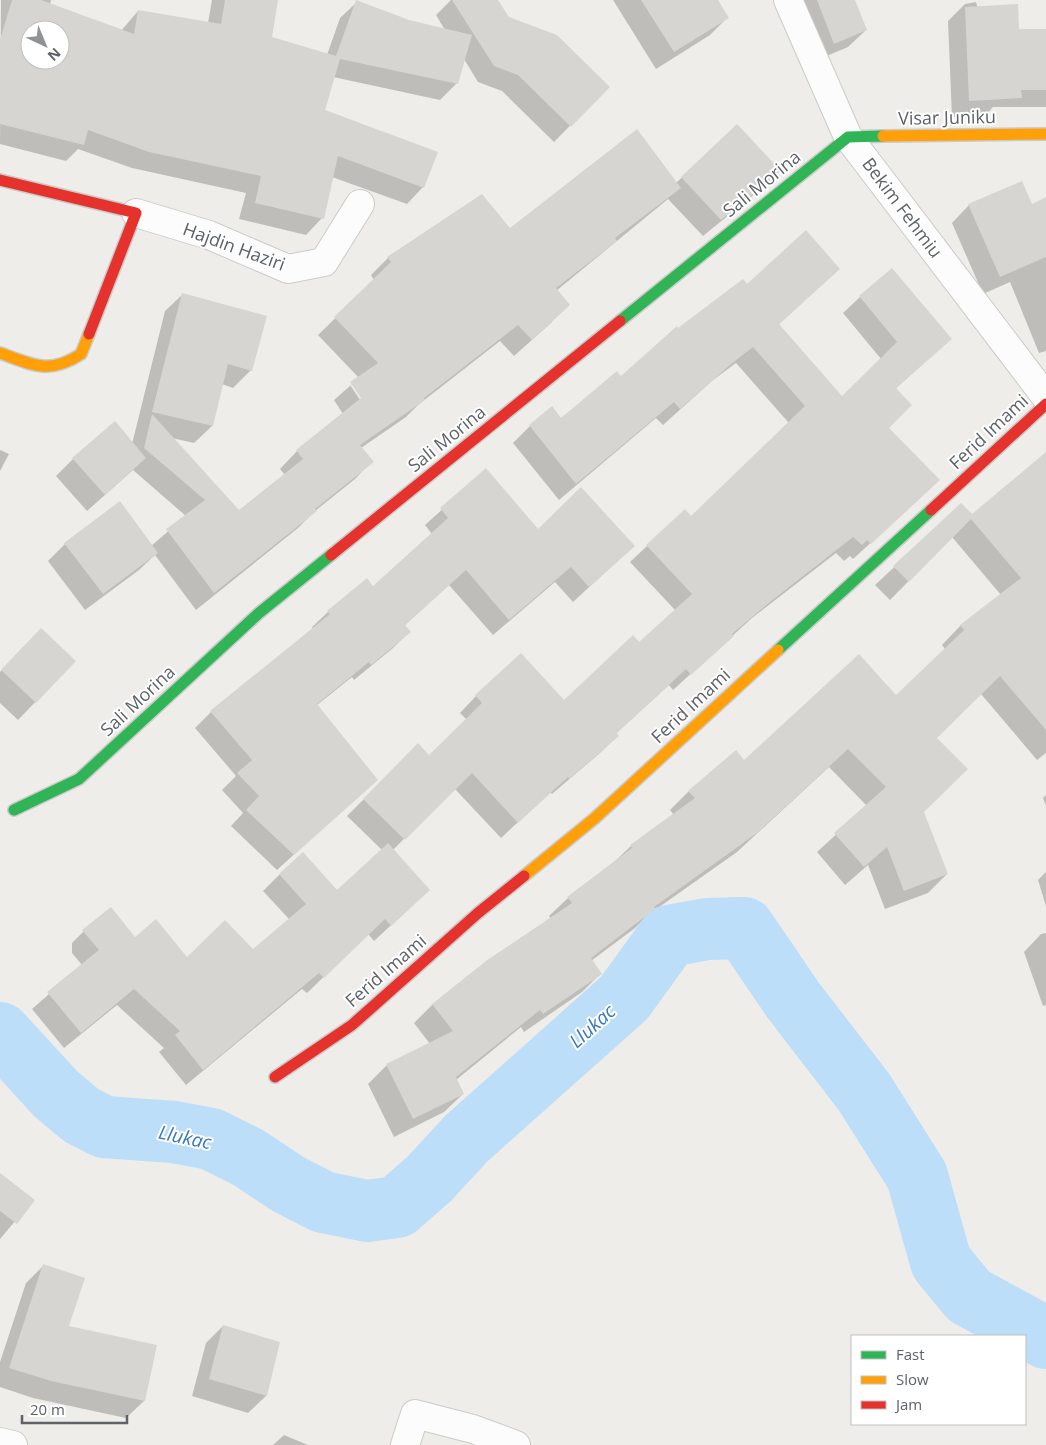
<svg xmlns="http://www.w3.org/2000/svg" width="1046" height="1445" font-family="'Open Sans',sans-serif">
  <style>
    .shadow { fill: #0003; fill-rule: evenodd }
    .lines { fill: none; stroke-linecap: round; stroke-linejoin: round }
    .river { stroke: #bcdef8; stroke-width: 62 }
    .building { fill: #d6d5d2; fill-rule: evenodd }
    .street-casing { stroke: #cbcbcb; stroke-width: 30 }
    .fast-casing { stroke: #c9cac9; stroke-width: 14 }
    .slow-casing { stroke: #c9cac9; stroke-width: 14 }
    .jam-casing { stroke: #c9cac9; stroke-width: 14 }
    .street { stroke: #fcfcfc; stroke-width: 28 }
    .fast { stroke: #30b455; stroke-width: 11 }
    .slow { stroke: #ff9f0a; stroke-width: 11 }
    .jam { stroke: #e5322d; stroke-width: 11 }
    .labels { text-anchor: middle; stroke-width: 4; stroke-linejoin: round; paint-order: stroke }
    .street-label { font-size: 18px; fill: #5d6267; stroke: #fff }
    .water-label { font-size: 19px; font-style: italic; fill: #3a78bb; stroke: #fff }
  </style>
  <rect width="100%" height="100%" fill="#eeede9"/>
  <g class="shadow">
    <path d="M1 0H51L50 4 121 31 138 11 208 23 212 0H277L270 38 327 55 340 18 357 2 408 21 445 30 436 15 451 0H497L508 18 608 87 554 142 502 91 478 82 464 59 457 83 440 100 333 77 323 111 423 187 407 204 332 177 322 218 306 235 239 219 246 193 132 168 78 149 66 161 0 144ZM30 30H60V60H30Z"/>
    <polygon points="613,0 717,0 728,17 710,35 656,69"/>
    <polygon points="794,0 854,0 866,30 848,47 817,60"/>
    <polygon points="976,2 991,59 1046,31 1046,107 993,107 985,116 952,117 948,21 965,4"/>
    <path d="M737 126 779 171 762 188 703 236 668 199 556 291 552 322 514 356 500 341 418 405 406 417 361 448 372 461 355 479 315 511 298 528 196 610 155 555 139 570 85 610 48 561 65 544 151 546 186 516 133 470 87 511 56 476 73 459 132 444 165 311 183 294 251 370 233 388 222 384 212 426 194 443 172 438 239 512 285 475 280 469 297 451 343 414 334 400 359 378 318 335 374 280 371 275 388 258 510 230 676 183ZM350 385H353L365 402 363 404Z"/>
    <polygon points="1046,198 1046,351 1039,353 1010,282 983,294 952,223 969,205 1031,206"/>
    <polygon points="839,269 778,325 842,397 881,359 843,313 860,297 951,339 895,389 887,428 921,497 853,559 850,556 844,561 836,553 752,618 673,690 669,685 615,734 617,736 601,752 552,794 550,792 501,838 454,788 393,850 429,890 374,941 368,934 307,993 302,989 186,1085 159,1052 164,1048 117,1005 64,1048 32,1009 82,965 72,953 72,943 89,926 134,938 186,959 253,950 289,919 263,891 280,874 337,892 382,850 347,816 418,745 429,756 467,720 460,713 476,696 564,701 639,644 676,611 630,562 647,546 691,517 789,423 736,363 713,380 663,425 656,418 559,500 513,443 530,426 561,419 621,378 678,329 746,285"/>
    <polygon points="0,450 9,454 0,471"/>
    <polygon points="1046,468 1046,753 1037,760 981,694 936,738 923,812 947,874 928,893 885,909 868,865 845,885 817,852 867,806 829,767 737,852 648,915 635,928 591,961 600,974 582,992 524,1032 521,1027 456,1080 463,1094 444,1112 394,1137 368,1084 387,1065 430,1044 414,1023 432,1005 487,962 551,919 549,916 568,898 612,864 631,846 674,815 670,810 689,791 744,762 896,697 945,649 942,645 960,626 1001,595 952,537 890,600 875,585 961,505 972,515"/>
    <polygon points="486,470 538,531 634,546 573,602 555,582 493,635 449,585 404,626 409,632 393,648 354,680 352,677 317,705 376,780 277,870 231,826 243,813 222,790 236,776 195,728 211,712 313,629 312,627 328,612 373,588 432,534 425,525"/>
    <polygon points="23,647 74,662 18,720 0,703 0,672"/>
    <polygon points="1046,795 1046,806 1043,798"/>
    <polygon points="1046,872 1046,906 1038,880"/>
    <polygon points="1046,933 1046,1005 1043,1006 1024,952 1041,934"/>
    <polygon points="0,1174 33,1200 0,1239"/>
    <polygon points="43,1266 68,1327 156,1346 144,1401 126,1418 33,1398 0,1387 0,1362 26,1283"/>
    <polygon points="223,1326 279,1343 266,1396 248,1413 192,1396 206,1343"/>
    <polygon points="284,1435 308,1445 273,1445"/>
  </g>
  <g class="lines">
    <polyline class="river" points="0,1033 56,1094 81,1115 104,1127 174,1132 211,1139 249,1158 288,1184 323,1202 367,1211 397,1207 429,1179 467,1138 624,998 669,936 707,929 744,928 793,1000 864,1092 917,1176 941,1262 969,1296 1046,1338"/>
  </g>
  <g class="building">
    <path d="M12 0H41L134 34 138 10 221 24 225 0H278L272 37 336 56 356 0 409 20 472 35 458 84 340 59 325 110 438 152 424 188 338 156 324 219 255 203 261 176 149 152 88 130 84 145 0 124V40ZM30 30H60V60H30Z"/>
    <polygon points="452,0 498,0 509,17 557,35 610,87 571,127 518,75 494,66"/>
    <polygon points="641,0 718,0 729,18 674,52"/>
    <polygon points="817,0 855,0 867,30 834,44"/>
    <polygon points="1018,4 1019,29 1046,29 1046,90 1021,90 1022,98 969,101 965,7"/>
    <polygon points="737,124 781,171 721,220 681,177"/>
    <polygon points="637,129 681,188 615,238 617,241 556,288 570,305 532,340 518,325 424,398 425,400 360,445 374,462 315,509 317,511 214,593 166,529 205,500 144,448 152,414 239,510 303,459 296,450 361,398 350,382 378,363 334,317 391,262 387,257 482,194 510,228"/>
    <polygon points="1022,181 1032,204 1046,197 1046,257 1000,277 968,204"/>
    <polygon points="806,230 840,269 779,324 842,396 897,342 859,296 892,268 952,339 896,388 912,405 889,428 940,480 871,544 867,540 862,545 853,537 770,602 732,634 734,636 691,675 686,669 617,733 619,736 569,779 568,777 518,823 472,773 405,840 363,799 418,743 429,755 482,703 475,695 521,653 564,700 633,635 639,642 692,594 646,545 685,509 691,516 805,406 753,347 731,364 680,409 674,402 576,484 529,425 552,406 561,418 617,371 621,376 677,326 678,328 743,279 747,284"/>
    <polygon points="182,293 267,316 252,371 228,364 213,426 152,412"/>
    <polygon points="115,421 146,458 105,495 72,458"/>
    <polygon points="1046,452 1046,730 1000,676 937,738 968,769 924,812 948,874 904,891 887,847 864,867 834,833 886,787 848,749 757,833 654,907 655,909 591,958 602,974 543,1014 540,1010 456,1077 464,1094 413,1119 386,1064 453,1031 432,1004 486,961 572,903 567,897 632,848 630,845 695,798 688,791 736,750 744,760 859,654 896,695 964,630 960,625 1021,578 971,519 909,582 893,566 961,503 972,514"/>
    <polygon points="486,468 538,529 581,487 635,546 589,587 571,567 509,620 466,570 405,625 411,632 371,665 369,662 317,704 378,780 294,855 246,810 259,796 237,773 252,760 210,711 330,614 327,611 367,578 373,586 448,518 440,508"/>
    <polygon points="120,501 158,553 103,594 64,543"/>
    <polygon points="41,628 76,661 36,703 1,670"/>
    <polygon points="388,843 430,890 391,926 385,919 324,978 319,973 203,1070 175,1035 180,1031 134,989 81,1033 47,992 99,950 82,930 111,907 135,937 156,919 187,957 225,920 253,949 306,904 279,874 303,852 337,890"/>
    <polygon points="0,1173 35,1200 17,1224 0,1211"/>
    <polygon points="43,1264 85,1278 69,1326 157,1345 145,1401 51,1381 9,1368"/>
    <polygon points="223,1325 280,1342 267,1396 209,1379"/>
  </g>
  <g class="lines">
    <defs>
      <g id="street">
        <polyline points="788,0 848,137 1046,397"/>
        <polyline points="136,213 209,235 288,269 324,262 360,204"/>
        <polyline points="0,1442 13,1445"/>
        <polyline points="405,1445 415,1414 473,1429 516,1445"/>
      </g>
      <g id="fast">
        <polyline points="620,321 848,137 883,136"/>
        <polyline points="778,650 931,510"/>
        <polyline points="14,810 79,779 259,613 331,555"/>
      </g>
      <g id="slow">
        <polyline points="883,136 1046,134"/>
        <path d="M0 353C33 365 49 375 81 354L89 334"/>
        <polyline points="524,876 595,818 778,650"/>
      </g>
      <g id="jam">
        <polyline points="0,180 136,213 89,334"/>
        <polyline points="931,510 1046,404"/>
        <polyline points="331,555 620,321"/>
        <polyline points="275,1077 352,1025 478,913 524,876"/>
      </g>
    </defs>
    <use href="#street" class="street-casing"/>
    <use href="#fast" class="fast-casing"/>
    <use href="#slow" class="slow-casing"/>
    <use href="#jam" class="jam-casing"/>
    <use href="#street" class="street"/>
    <use href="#fast" class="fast"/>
    <use href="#slow" class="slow"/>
    <use href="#jam" class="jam"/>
  </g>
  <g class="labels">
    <g class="street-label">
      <text transform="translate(947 118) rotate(-1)" y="6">Visar Juniku</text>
      <text transform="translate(762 184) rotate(-39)" y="6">Sali Morina</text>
      <text transform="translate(902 208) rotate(53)" y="6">Bekim Fehmiu</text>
      <text transform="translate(234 247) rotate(20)" y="6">Hajdin Haziri</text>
      <text transform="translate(989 432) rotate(-43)" y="6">Ferid Imami</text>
      <text transform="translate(447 439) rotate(-39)" y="6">Sali Morina</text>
      <text transform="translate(138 701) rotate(-43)" y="6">Sali Morina</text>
      <text transform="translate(691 706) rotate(-43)" y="6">Ferid Imami</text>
      <text transform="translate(386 971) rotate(-41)" y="6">Ferid Imami</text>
    </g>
    <g class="water-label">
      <text transform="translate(592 1026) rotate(-42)" y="7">Llukac</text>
      <text transform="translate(185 1137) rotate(12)" y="7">Llukac</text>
    </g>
  </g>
  <rect x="851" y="1335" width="175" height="90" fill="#ffffff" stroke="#bec0c2"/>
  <rect x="861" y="1351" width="25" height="8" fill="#30b455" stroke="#bec0c2"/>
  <text x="896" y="1360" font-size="15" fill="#5d6267">Fast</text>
  <rect x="861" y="1376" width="25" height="8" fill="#ff9f0a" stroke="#bec0c2"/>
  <text x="896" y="1385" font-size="15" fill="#5d6267">Slow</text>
  <rect x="861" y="1401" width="25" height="8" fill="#e5322d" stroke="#bec0c2"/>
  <text x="896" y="1410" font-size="15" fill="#5d6267">Jam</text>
  <g transform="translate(45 45) rotate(136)"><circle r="24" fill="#ffffff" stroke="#bec0c2"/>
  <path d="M0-4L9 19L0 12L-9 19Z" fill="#909394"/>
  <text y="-8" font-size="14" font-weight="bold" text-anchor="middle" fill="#5d6267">N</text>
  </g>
  <path d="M22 1415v8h105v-8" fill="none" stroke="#5d6267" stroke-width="2.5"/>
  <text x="30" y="1415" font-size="15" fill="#5d6267" stroke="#ffffff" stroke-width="4" paint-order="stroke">20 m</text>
</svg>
